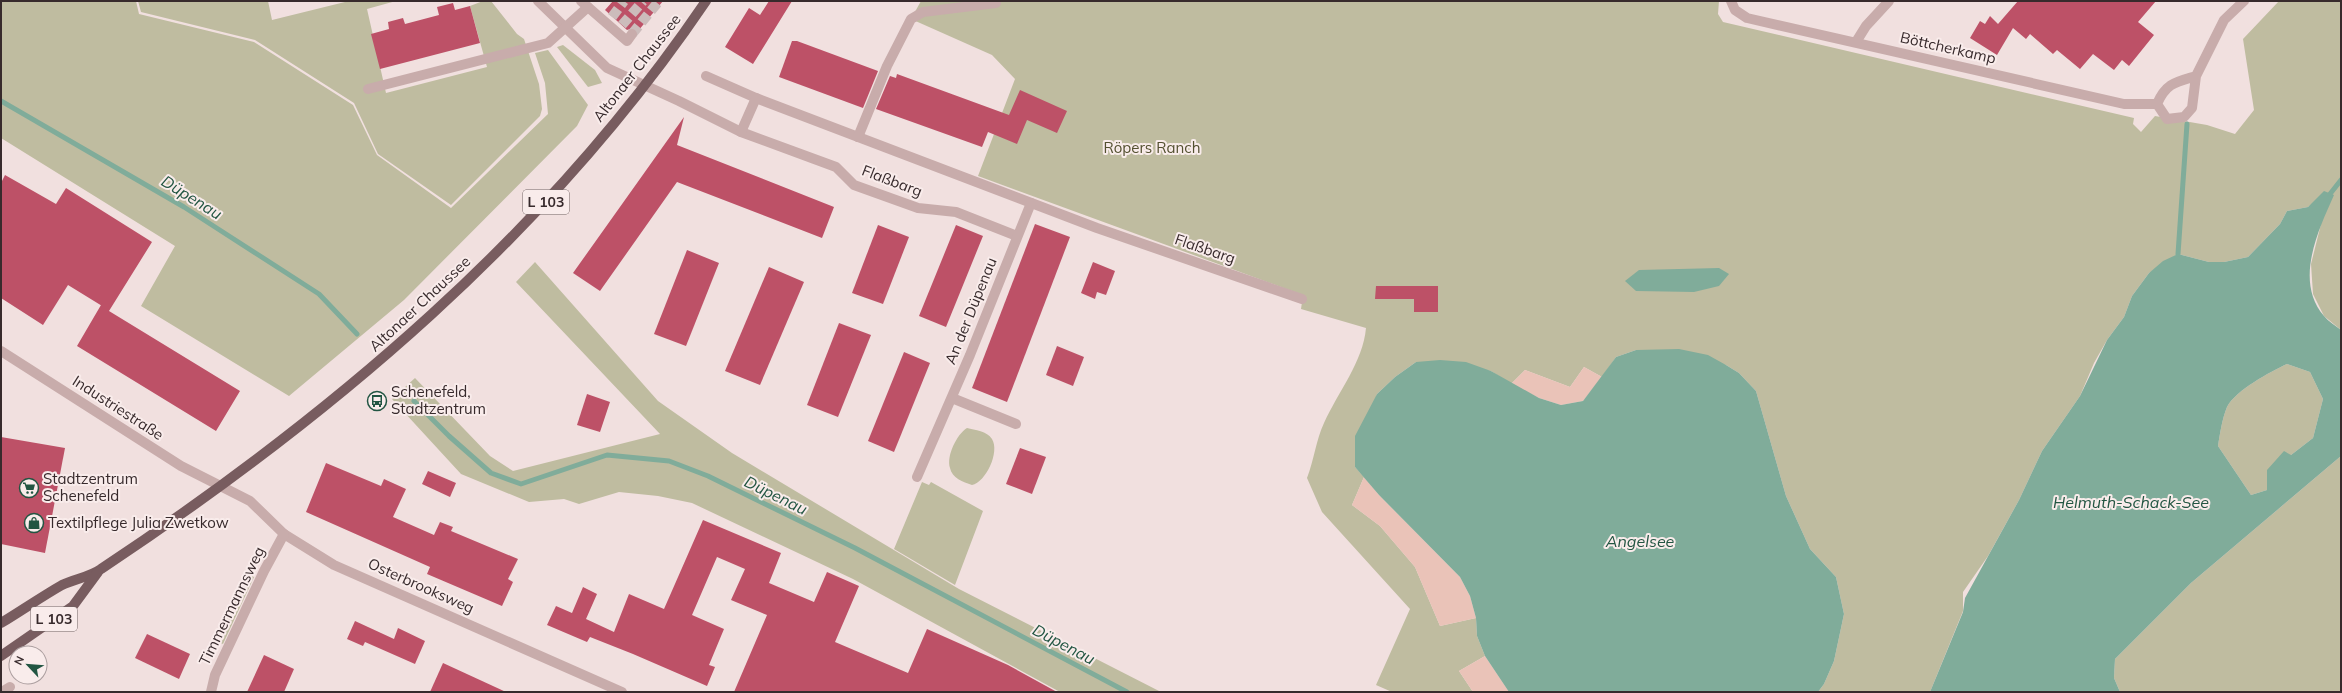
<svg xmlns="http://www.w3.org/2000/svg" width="2342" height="693" font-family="Mulish,sans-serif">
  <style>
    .green { fill: #bfbca0 }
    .sand { fill: #eac3b8 }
    .water { fill: #80ac9a; fill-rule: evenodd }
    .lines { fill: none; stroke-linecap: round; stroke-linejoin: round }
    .stream { stroke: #80ac9a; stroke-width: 5 }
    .building { fill: #bd5167 }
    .minor-tunnel { stroke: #ccbcbb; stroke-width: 10; stroke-dasharray: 10 5; stroke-linecap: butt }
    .minor { stroke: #c8acab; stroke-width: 10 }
    .major { stroke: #785c5f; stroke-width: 10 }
    .labels { text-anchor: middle; stroke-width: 4; stroke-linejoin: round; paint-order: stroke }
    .shield { fill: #f9eceb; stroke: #716465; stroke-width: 1 }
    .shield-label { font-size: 14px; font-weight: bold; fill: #372a2c }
    .street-label { font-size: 15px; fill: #372a2c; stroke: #f9eceb }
    .park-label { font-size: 15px; fill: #535030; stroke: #f9eceb }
    .poi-label { font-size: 15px; fill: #372a2c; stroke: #f9eceb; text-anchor: start }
    .water-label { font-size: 16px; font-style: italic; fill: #225542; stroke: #f9eceb }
  </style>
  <rect width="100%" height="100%" fill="#f1e0df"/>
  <g class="green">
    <polygon points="1,1 136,1 139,14 254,42 353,105 377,155 451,208 548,114 545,83 535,53 548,50 588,105 577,126 404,300 289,396 141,306 175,246 1,138"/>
    <polygon points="138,1 268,1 272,20 349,1 396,1 367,9 386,93 487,67 470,6 483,1 491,1 517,34 524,39 539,84 542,109 540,116 451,205 378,154 354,103 255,40 141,12"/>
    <path d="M921 1H1719L1718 14 1723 22 2134 118 2133 124 2141 132 2155 116 2207 125 2235 134 2254 110 2243 39 2279 1H2341V330L2324 316 2313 294 2311 264 2321 224 2313 203 2308 207 2287 211 2280 224 2248 257 2224 262H2209L2178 254 2149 273 2132 296 2124 317 2107 340 2094 363 2080 396 2042 451 2019 500 1988 556 1963 592V611L1930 692H1818L1824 684 1834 661 1844 614 1836 577 1810 549 1786 496 1756 391 1739 373 1726 365 1636 350 1616 357 1602 377 1584 367 1570 387 1525 370 1511 384 1491 371 1416 362 1395 377 1377 394 1355 467 1364 477 1352 505 1380 526 1415 567 1440 626 1476 618 1477 636 1485 656 1459 671 1473 692H1392L1376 685 1410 609 1322 512 1307 478C1314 460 1316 440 1324 423 1338 392 1363 362 1366 328L1301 309 1303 295 978 176 1015 79 992 55 911 19Z"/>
    <polygon points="563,45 595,70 602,83 588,87 557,47"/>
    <polygon points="535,262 658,401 732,453 959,589 1161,692 1060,692 853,579 692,503 658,496 619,492 579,504 564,499 529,502 461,474 392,399 415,378 490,456 513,471 660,434 516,282"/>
    <path d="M2287 364 2310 372 2323 399 2313 438 2291 455 2267 490 2251 495 2218 446C2220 434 2222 419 2227 407 2236 390 2270 372 2287 364Z"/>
    <path d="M967 428C975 430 987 431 992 439 1000 452 986 482 972 485 963 482 952 478 950 468 946 456 957 434 967 428Z"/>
    <polygon points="2341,456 2341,692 2120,692 2114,678 2115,659 2191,583"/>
    <polygon points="922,482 929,485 931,482 983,511 955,585 894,549"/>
    <polygon points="248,575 254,577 223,644 216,641"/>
  </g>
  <g class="sand">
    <polygon points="1584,367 1602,377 1583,401 1561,405 1539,398 1511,384 1525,370 1570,387"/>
    <polygon points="1364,477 1379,495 1460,577 1470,596 1476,618 1440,626 1415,567 1380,526 1352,505"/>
    <polygon points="1485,656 1509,692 1473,692 1459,671"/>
  </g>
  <g class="water">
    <path d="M2324 191 2334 195C2318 231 2294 281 2324 316 2329 322 2336 326 2341 330V456L2191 583 2115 659 2114 678 2120 692H1930L1963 612 1965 598 2019 500 2042 451 2080 396 2107 340 2124 317 2132 296 2149 273 2163 261 2178 254 2209 262H2224L2248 257 2280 224 2287 211 2308 207ZM2287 364 2310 372 2323 399 2313 438 2291 455 2284 451 2267 470V490L2251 495 2218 446C2220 434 2222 419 2227 407 2236 390 2270 372 2287 364Z"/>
    <polygon points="1719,268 1729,274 1719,286 1694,292 1636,291 1625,281 1639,270"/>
    <polygon points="1679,349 1708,355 1726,365 1739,373 1756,391 1786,496 1810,549 1836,577 1844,614 1834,661 1824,684 1818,692 1509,692 1485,656 1477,636 1476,618 1470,596 1460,577 1379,495 1355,467 1355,436 1377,394 1395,377 1416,362 1440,360 1466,362 1491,371 1539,398 1561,405 1583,401 1616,357 1636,350"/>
  </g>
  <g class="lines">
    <g class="stream">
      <polyline points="1,101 184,207 319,294 357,334"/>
      <polyline points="2330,194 2341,180"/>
      <polyline points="2178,254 2187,124"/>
      <polyline points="414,401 449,436 491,473 521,484 607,455 669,461 708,476 855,548 1127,692"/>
    </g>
  </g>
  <g class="building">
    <polygon points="613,1 663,1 638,31 633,28 627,30 605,10"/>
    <polygon points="769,1 792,1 753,64 725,47 749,8 760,15"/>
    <polygon points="2018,1 2156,1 2138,22 2154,35 2129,66 2122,60 2114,70 2093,54 2080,69 2057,50 2053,54 2030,34 2026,39 2013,28 1997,55 1970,38 1980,21 1985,24 1990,16 1998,24"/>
    <polygon points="453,3 455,10 470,6 480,43 380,69 371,34 389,29 388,22 403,18 405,24 439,15 437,7"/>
    <polygon points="792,41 797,41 878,71 863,108 779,77"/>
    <polygon points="897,74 1009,115 1020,90 1067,111 1057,133 1027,120 1017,144 988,132 982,147 876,109 890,76 896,78"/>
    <polygon points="684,117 677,145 834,207 822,238 677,182 600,291 573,273"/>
    <polygon points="5,175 56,204 66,188 152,242 109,311 240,391 216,431 77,346 101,305 107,309 68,285 43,325 1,298 1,183"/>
    <polygon points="1035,224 1070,237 1007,402 972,388"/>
    <polygon points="878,225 909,237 883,304 852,293"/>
    <polygon points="956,225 983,236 946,327 919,316"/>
    <polygon points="687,250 719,263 686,346 654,334"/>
    <polygon points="1093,262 1115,271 1106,295 1097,292 1095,299 1081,293"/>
    <polygon points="769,267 804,282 760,385 725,371"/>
    <polygon points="1376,286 1438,286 1438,312 1414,312 1414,299 1375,299"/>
    <polygon points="839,323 871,335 838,417 807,405"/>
    <polygon points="1057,346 1084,357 1073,386 1046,375"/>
    <polygon points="904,352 930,363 894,452 868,441"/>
    <polygon points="587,394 610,402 600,432 577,425"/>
    <polygon points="1,437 65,448 45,553 1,544"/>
    <polygon points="1020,448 1046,457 1032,494 1006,484"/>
    <polygon points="326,463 381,486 384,479 406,489 393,517 434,535 440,522 453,527 451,531 518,559 508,579 513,582 502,606 427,574 430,567 306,512"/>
    <polygon points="428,471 456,483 450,497 422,484"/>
    <polygon points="703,520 781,553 769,583 814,602 827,572 859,586 835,642 908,673 927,629 1008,665 1057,692 734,692 767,615 731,600 745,569 717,557 692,615 724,629 709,665 715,667 707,686 633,654 590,637 587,642 547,625 556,606 572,613 583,587 597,594 586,619 614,632 629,594 664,609"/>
    <polygon points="355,621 394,639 398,628 425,641 415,664 365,642 363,646 347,639"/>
    <polygon points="147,634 190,654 179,679 135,658"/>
    <polygon points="264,655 294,669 284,692 247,692"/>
    <polygon points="443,663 506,692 430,692"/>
  </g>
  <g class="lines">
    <g class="minor-tunnel">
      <polyline points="612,17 624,1"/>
      <polyline points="622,25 643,1"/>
      <polyline points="632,34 659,1"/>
    </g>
    <g class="minor">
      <polyline points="538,1 607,68 679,101 741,132 836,167 854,185 918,208 956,212 1017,236"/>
      <polyline points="581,1 627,41 632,34"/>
      <polyline points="1731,1 1735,10 1747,18 2124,104 2157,104"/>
      <polyline points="1856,42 1866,26 1889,1"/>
      <polyline points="706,76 756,98 1097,228 1302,299"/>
      <path d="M2196 76C2176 82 2166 83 2157 104L2167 119 2184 117 2192 108 2196 76 2224 20 2244 1"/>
      <polyline points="368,89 548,43 588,7"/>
      <polyline points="741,132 756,98"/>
      <polyline points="858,137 887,66 911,19 923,12 996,3"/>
      <polyline points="1,351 181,466 250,501 284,534 334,565 622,692"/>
      <polyline points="952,398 1016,424"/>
      <polyline points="917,477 970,355 1031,203"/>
      <polyline points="2,692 10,687"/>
      <polyline points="211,692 215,675 264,571 284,534"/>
    </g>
    <g class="major">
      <path d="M1 623C21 611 41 597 62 585 74 579 90 577 101 569 333 415 549 233 706 1"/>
      <polyline points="1,656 73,606 98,572"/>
    </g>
  </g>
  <defs>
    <symbol id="bus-ring" viewBox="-11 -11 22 22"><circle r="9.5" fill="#f9eceb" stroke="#225542" stroke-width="1.5"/><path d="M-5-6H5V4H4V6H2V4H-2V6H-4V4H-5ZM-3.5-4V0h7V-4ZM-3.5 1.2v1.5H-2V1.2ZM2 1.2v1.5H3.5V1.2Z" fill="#225542"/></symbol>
    <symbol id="supermarket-ring" viewBox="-11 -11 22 22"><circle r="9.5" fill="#f9eceb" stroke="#225542" stroke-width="1.5"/><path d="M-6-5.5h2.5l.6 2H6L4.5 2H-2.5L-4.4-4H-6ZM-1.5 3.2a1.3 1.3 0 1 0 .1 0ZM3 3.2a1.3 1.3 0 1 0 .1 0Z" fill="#225542"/></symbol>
    <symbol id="shop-ring" viewBox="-11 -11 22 22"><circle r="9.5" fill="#f9eceb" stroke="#225542" stroke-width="1.5"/><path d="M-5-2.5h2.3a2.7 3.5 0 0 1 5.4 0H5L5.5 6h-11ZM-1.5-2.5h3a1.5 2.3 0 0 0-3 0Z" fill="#225542"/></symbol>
  </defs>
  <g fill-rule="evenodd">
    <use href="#bus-ring" x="366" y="390" width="22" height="22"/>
    <use href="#supermarket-ring" x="18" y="477" width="22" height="22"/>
    <use href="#shop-ring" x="23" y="512" width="22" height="22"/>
  </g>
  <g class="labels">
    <g class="shield">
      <rect x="523" y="190" width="46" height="24" rx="3"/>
      <rect x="31" y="607" width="46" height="24" rx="3"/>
    </g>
    <g class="shield-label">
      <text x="546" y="207">L 103</text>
      <text x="54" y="624">L 103</text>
    </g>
    <g class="street-label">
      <text transform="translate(1948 48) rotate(13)" y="5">Böttcherkamp</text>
      <text transform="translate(637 68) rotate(-52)" y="5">Altonaer Chaussee</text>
      <text transform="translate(892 181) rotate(21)" y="5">Flaßbarg</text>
      <text transform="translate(1205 249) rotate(19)" y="5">Flaßbarg</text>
      <text transform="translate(420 304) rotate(-43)" y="5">Altonaer Chaussee</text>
      <text transform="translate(971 311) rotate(-68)" y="5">An der Düpenau</text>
      <text transform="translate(118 408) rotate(33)" y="5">Industriestraße</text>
      <text transform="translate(421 586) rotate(24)" y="5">Osterbrooksweg</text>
      <text transform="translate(232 606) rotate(-64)" y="5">Timmermannsweg</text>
    </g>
    <g class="park-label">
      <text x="1152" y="153">Röpers Ranch</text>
    </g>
    <g class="poi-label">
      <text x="391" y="397">Schenefeld,<tspan x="391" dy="17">Stadtzentrum</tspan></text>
      <text x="43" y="484">Stadtzentrum<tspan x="43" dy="17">Schenefeld</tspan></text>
      <text x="48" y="528">Textilpflege Julia Zwetkow</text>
    </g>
    <g class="water-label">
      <text transform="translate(192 197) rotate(32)" y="6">Düpenau</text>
      <text transform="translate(776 495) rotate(26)" y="6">Düpenau</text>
      <text x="2131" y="508">Helmuth-Schack-See</text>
      <text x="1640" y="547">Angelsee</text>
      <text transform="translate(1064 644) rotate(28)" y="6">Düpenau</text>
    </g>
  </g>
  <rect width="2342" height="693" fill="none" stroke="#372a2c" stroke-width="4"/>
  <g transform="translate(28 665) rotate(296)"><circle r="19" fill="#f9eceb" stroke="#ab9e9f"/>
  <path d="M0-3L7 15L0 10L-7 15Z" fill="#225542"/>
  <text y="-6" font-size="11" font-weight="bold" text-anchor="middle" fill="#372a2c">N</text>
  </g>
</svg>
